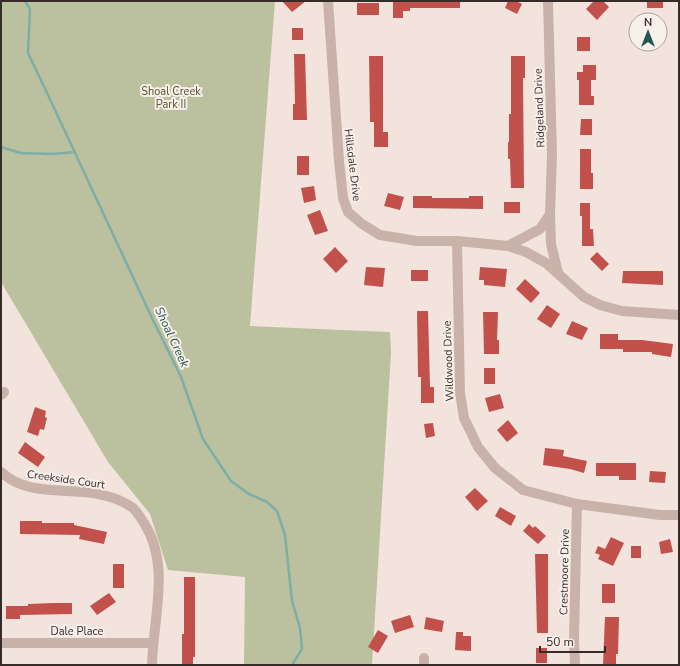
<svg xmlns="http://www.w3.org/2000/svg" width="680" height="666" font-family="'Nunito Sans',sans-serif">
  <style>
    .green { fill: #bbc09e }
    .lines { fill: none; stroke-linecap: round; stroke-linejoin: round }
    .stream { stroke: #7daea7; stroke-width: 2.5 }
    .building { fill: #c2514b }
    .minor { stroke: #c9b2a9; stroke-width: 10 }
    .labels { text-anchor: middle; stroke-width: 4; stroke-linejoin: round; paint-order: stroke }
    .park-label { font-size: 11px; fill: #4e542d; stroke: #f9efea }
    .street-label { font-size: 11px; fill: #372b29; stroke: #f9efea }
    .water-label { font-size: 12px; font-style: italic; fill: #205750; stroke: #f9efea }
  </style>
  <rect width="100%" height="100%" fill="#f2e4dd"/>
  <polygon class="green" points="1,1 275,1 250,326 390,332 391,352 372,665 244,665 245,577 168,570 150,514 108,462 1,282"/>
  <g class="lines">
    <g class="stream">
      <polyline points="25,1 30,9 28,53 48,95 152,318 181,377 203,439 231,481 249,494 267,502 277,511 285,535 292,601 300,628 302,649 292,665"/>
      <polyline points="1,147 21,153 52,154 75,152"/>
    </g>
  </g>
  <g class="building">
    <polygon points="282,1 306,1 292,12"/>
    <polygon points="393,1 460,1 460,8 410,8 410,11 403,11 403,18 393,18"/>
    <polygon points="508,1 516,1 522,4 517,14 505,8"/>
    <polygon points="594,1 603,1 609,7 597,20 586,9"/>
    <rect x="647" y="1" width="16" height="7"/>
    <rect x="357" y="3" width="22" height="12"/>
    <rect x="292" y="28" width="11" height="12"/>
    <rect x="577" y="37" width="13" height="14"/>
    <polygon points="294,54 305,54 307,120 293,120 293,104 295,104"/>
    <polygon points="369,56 383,56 383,132 388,132 388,147 374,147 374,122 370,122"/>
    <polygon points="511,56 525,56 525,78 523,78 524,188 511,188 510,159 508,159 508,142 509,142 509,114 511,114"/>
    <polygon points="583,65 596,65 596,80 591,80 591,96 594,96 594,105 579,105 579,80 577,80 577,72 583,72"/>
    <polygon points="581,119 592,119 592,135 580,135"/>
    <polygon points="580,149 591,149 591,173 593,173 593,189 580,189"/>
    <rect x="297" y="156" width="12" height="19"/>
    <polygon points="314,186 316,200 304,203 301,188"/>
    <polygon points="388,193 404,197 400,210 384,206"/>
    <polygon points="413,196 432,196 432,198 469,198 469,196 483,196 483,209 413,208"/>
    <rect x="504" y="202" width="16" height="11"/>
    <polygon points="580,203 590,203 590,229 593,229 594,246 582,246 582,216 580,216"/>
    <polygon points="320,210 328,231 315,235 307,215"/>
    <polygon points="335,247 348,261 336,273 323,259"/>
    <polygon points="597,252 609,264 602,271 590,259"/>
    <polygon points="366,267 385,268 383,287 364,285"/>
    <polygon points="480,267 507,269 505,287 484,285 484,280 479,280"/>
    <rect x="411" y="270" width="17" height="11"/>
    <polygon points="623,271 663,271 663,285 622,283"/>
    <polygon points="525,279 540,293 531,303 516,289"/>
    <polygon points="547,305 560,314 551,328 537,319"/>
    <polygon points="417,311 428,311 430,387 434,387 434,403 421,403 421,377 418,377"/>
    <polygon points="483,312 498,312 497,340 499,340 499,354 484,354"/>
    <polygon points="572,321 588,328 582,340 566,334"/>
    <polygon points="600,334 618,334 618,340 642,340 673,344 671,357 652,354 652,352 623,352 623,349 600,349"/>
    <rect x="484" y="368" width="11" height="16"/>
    <polygon points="500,394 504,408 489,412 485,398"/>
    <polygon points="35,407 46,411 45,417 47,418 44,430 40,429 38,436 27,432"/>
    <polygon points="508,420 518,433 507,442 497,430"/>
    <polygon points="433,423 435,436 426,438 424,424"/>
    <polygon points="25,442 45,457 38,467 18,453"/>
    <polygon points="545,448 564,450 563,456 587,461 584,473 570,469 543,465"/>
    <polygon points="596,463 636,463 636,480 619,480 619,476 596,476"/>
    <polygon points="650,471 666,472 665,483 649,482"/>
    <polygon points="475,488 488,501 477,511 465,497"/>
    <polygon points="500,507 516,516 511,526 495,516"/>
    <polygon points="20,521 42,521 42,523 74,523 74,525 107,532 104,544 79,539 80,535 20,534"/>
    <polygon points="529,524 533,528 535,526 546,536 538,544 523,531"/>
    <polygon points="611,537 624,543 613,566 598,559 600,555 595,553 598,546 605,549"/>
    <polygon points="670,539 673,552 661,554 659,542"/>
    <rect x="631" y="546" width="10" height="12"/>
    <polygon points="535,554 548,554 548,633 537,633"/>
    <rect x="113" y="564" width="11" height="24"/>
    <polygon points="184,577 195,577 195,657 193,657 193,665 182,665 182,634 184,634"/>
    <rect x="602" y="584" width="13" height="19"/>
    <polygon points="109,593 116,602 97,615 90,606"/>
    <polygon points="54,603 72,603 72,614 20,615 20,619 6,619 6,606 28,606 28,604"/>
    <polygon points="410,615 414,627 395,633 391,621"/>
    <polygon points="426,617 444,621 442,632 424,629"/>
    <polygon points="605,617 619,617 618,654 616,654 616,665 603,665"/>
    <polygon points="378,630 388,636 378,653 368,647"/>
    <polygon points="456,632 463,632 463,636 471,636 471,651 455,650"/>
    <rect x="536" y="648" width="11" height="15"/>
  </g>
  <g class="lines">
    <g class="minor">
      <polyline points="328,1 339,161 343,198 348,212 362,224 380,235 417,241 457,241 508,246 526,252 546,263 584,297 600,305 622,311 679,315"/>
      <polyline points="550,214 551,244 558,273"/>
      <polyline points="457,241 460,393 464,418 478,447 495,468 523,490 577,504 660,515 679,515"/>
      <polyline points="508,246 540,229 550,214 552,155 548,1"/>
      <polyline points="1,395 4,392"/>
      <path d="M1 472C19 489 43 490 66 491 89 492 114 494 133 508 137 512 141 518 144 523 171 565 153 618 152 665"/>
      <polyline points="1,643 153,643"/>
      <polyline points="424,665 424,658"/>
      <polyline points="575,665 574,639 577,504"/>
    </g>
  </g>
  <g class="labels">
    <g class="park-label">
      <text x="171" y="95">Shoal Creek<tspan x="171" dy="13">Park II</tspan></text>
    </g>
    <g class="street-label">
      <text transform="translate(539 108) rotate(-92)" y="4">Ridgeland Drive</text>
      <text transform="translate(353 165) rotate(83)" y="4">Hillsdale Drive</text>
      <text transform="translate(448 361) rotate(-92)" y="4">Wildwood Drive</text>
      <text transform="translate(66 479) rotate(8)" y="4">Creekside Court</text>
      <text transform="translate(564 572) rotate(-89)" y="4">Crestmoore Drive</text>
      <text x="77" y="635">Dale Place</text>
    </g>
    <g class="water-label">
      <text transform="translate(172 337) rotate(65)" y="4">Shoal Creek</text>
    </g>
  </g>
  <rect width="680" height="666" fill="none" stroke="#372b29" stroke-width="4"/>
  <g transform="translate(648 32)"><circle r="19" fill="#f9efea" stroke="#aba19d"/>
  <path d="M0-3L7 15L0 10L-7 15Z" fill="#205750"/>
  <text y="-6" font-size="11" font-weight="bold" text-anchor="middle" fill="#372b29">N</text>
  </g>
  <path d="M540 646v6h65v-6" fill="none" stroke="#372b29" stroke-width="2"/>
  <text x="546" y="646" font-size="12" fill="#372b29" stroke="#f9efea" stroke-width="3" paint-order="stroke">50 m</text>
</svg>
